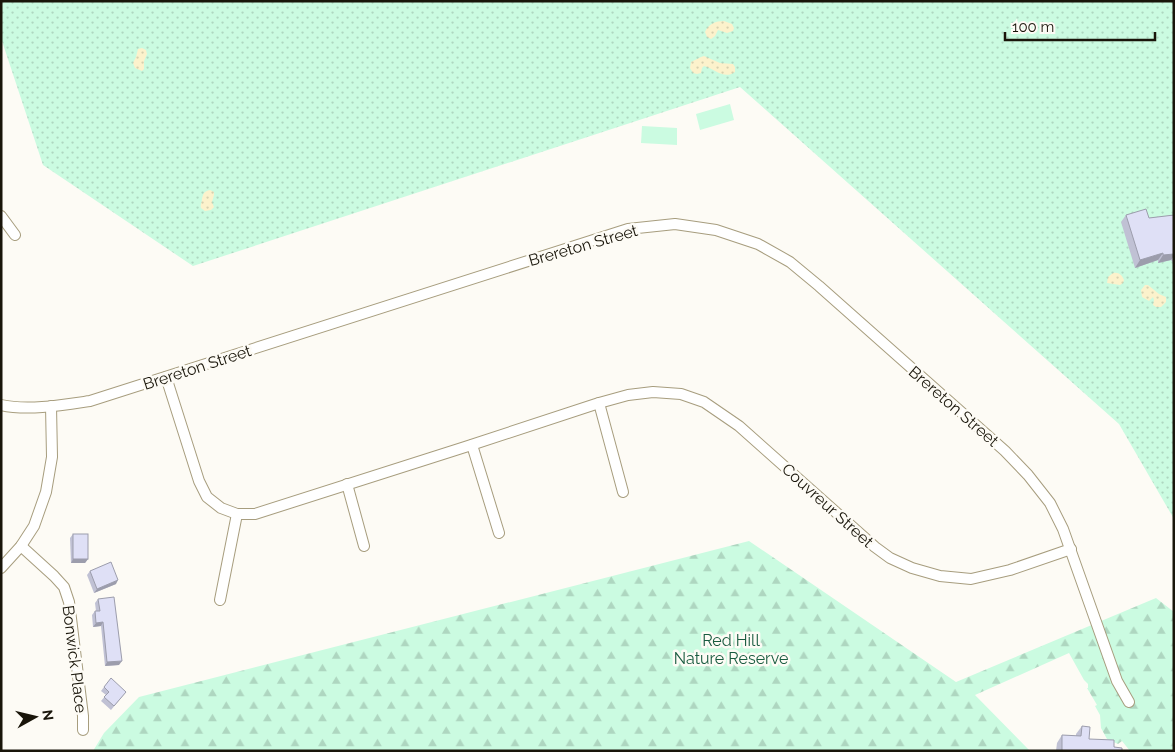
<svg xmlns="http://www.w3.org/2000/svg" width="1175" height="752" font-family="Raleway,sans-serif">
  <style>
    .grass { fill: url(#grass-dots) }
    .forest { fill: url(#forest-firs) }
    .sand { fill: url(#sand-dots) }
    .pitch { fill: #cbfbe1 }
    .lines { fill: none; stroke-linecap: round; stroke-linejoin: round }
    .minor-casing { stroke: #a79d7e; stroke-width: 12 }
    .minor { stroke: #fff; stroke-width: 10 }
    .wall { fill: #c0c1d4 }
    .shaded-wall { fill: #9c9dac }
    .building { fill: #dfe0f6; stroke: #9c9dac }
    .labels { text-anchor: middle; stroke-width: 5; stroke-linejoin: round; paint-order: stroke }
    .street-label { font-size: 16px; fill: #19150a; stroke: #fdfbf5 }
    .park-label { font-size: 16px; fill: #185b3f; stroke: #fdfbf5 }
  </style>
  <defs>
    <pattern id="grass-dots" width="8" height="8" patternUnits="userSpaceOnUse" patternTransform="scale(1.25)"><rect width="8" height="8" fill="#cbfbe1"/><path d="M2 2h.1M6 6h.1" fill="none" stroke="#aed6c0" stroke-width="1.8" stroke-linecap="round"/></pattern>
    <pattern id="forest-firs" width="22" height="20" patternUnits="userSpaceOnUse" patternTransform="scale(1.25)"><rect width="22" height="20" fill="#cbfbe1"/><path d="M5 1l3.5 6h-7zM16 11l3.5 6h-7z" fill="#aed6c0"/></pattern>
    <pattern id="sand-dots" width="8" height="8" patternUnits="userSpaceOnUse" patternTransform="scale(1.25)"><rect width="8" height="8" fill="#fcf2cc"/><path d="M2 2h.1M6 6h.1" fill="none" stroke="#d7cfae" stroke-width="1.8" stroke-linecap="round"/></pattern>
  </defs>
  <rect width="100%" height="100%" fill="#fdfbf5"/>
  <polygon class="grass" points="1,1 1174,1 1174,519 1119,424 740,87 193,266 43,165 1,38"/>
  <polygon class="forest" points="749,541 956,682 1156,598 1174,612 1174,751 1130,751 1122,741 1118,744 1107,739 1101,728 1100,715 1095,706 1097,705 1087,688 1088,688 1088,684 1084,680 1069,653 975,695 1030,751 93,751 104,733 139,697"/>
  <g class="sand">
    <path d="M724 21 732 24 734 28 733 31 727 33 718 30 715 36 711 39 707 37 705 32C708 24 716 21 724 21Z"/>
    <polygon points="142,48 146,50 147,54 144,61 144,69 142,71 135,68 133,63 136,57 138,49"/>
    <path d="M704 56 720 63 733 64 735 67V72C724 80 715 69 704 66L702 68 701 73 697 74 693 73 690 68 691 62 701 57Z"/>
    <path d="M210 190 214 192V195L212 202 214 207 211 210 205 211 201 208C200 204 202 203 202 199 203 194 204 191 210 190Z"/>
    <path d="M1113 273C1119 272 1122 275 1124 280L1123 283 1120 285 1107 283 1108 277Z"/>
    <polygon points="1145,285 1148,285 1159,294 1166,297 1166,302 1161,307 1156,307 1153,305 1154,300 1153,297 1149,301 1142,297 1141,290"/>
  </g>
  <g class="pitch">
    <polygon points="730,104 734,120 700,130 696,114"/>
    <polygon points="642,126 677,128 677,145 641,143"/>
  </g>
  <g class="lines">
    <defs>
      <g id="minor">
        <polyline points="1,216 15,235"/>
        <polyline points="166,377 199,481 207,497 221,508 237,514 255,514 465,447 599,403 628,395 653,392 681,394 704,402 739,426 875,547 890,558 912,568 940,576 971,579 1010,570 1071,549"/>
        <polyline points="599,403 623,492"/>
        <path d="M1 405C28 411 63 405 90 401L628 229 675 224 716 230 758 244 790 262 819 286 1005 451 1028 475 1050 503 1063 529 1117 681 1129 702"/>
        <polyline points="472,445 499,533"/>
        <polyline points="347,484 364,546"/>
        <polyline points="21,546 54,576 64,587 69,602 83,716 83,730"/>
        <polyline points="1,568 21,546 34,526 46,492 52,457 51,406"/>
        <polyline points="220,600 237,514"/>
      </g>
    </defs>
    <use href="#minor" class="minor-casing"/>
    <use href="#minor" class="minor"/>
  </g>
  <g class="wall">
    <polygon points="1126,215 1149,218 1174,215 1174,264 1171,260 1158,263 1158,260 1135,268 1121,222"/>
    <polygon points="73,534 88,559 85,563 71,563 70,538"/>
    <polygon points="90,571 116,584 94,593 87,575"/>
    <polygon points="98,599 119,665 105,666 101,626 93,627 92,615 95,611 96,611 95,603"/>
    <polygon points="104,687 126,692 111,710 101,701 106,695 101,691"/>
    <polygon points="1082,726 1089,739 1114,747 1122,751 1056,751 1057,743 1062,735 1076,736 1076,734"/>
  </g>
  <g class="shaded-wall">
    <polygon points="1163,253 1158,260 1135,268 1140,260"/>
    <polygon points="1174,254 1174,256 1171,260 1158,263 1163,255"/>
    <polygon points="73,559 88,559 85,563 71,563"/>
    <polygon points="118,580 116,584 94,593 97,589"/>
    <polygon points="103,622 101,626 93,627 96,623"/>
    <polygon points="122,661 119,665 105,666 107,662"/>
  </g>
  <g class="building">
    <polygon points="1146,209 1149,218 1174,215 1174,254 1163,255 1163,253 1140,260 1126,215"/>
    <rect x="73" y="534" width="15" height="25"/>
    <polygon points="111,562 118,580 97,589 90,571"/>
    <polygon points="114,597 122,661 107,662 103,622 96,623 95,611 100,611 98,599"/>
    <polygon points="111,678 126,692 114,706 104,697 109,692 104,687"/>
    <polygon points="1082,726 1090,727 1089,739 1114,740 1114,747 1122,748 1122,751 1062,751 1062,735 1081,736"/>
  </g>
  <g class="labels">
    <g class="street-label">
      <text transform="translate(583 245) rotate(-16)" y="6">Brereton Street</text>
      <text transform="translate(197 367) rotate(-18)" y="6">Brereton Street</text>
      <text transform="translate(954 406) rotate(41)" y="6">Brereton Street</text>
      <text transform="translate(828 505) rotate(42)" y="6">Couvreur Street</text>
      <text transform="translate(75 659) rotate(83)" y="6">Bonwick Place</text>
    </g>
    <g class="park-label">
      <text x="731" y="646">Red Hill<tspan x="731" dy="18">Nature Reserve</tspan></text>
    </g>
  </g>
  <rect width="1175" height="752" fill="none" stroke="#19150a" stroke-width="5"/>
  <g transform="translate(35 717) rotate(82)" stroke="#fdfbf5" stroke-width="4" paint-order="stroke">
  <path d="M0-4L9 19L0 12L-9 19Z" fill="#19150a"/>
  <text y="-8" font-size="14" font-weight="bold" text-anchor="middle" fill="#19150a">N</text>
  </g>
  <path d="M1005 32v8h150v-8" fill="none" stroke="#19150a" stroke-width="2.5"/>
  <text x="1012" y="32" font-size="15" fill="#19150a" stroke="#fdfbf5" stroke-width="4" paint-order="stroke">100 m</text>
</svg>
